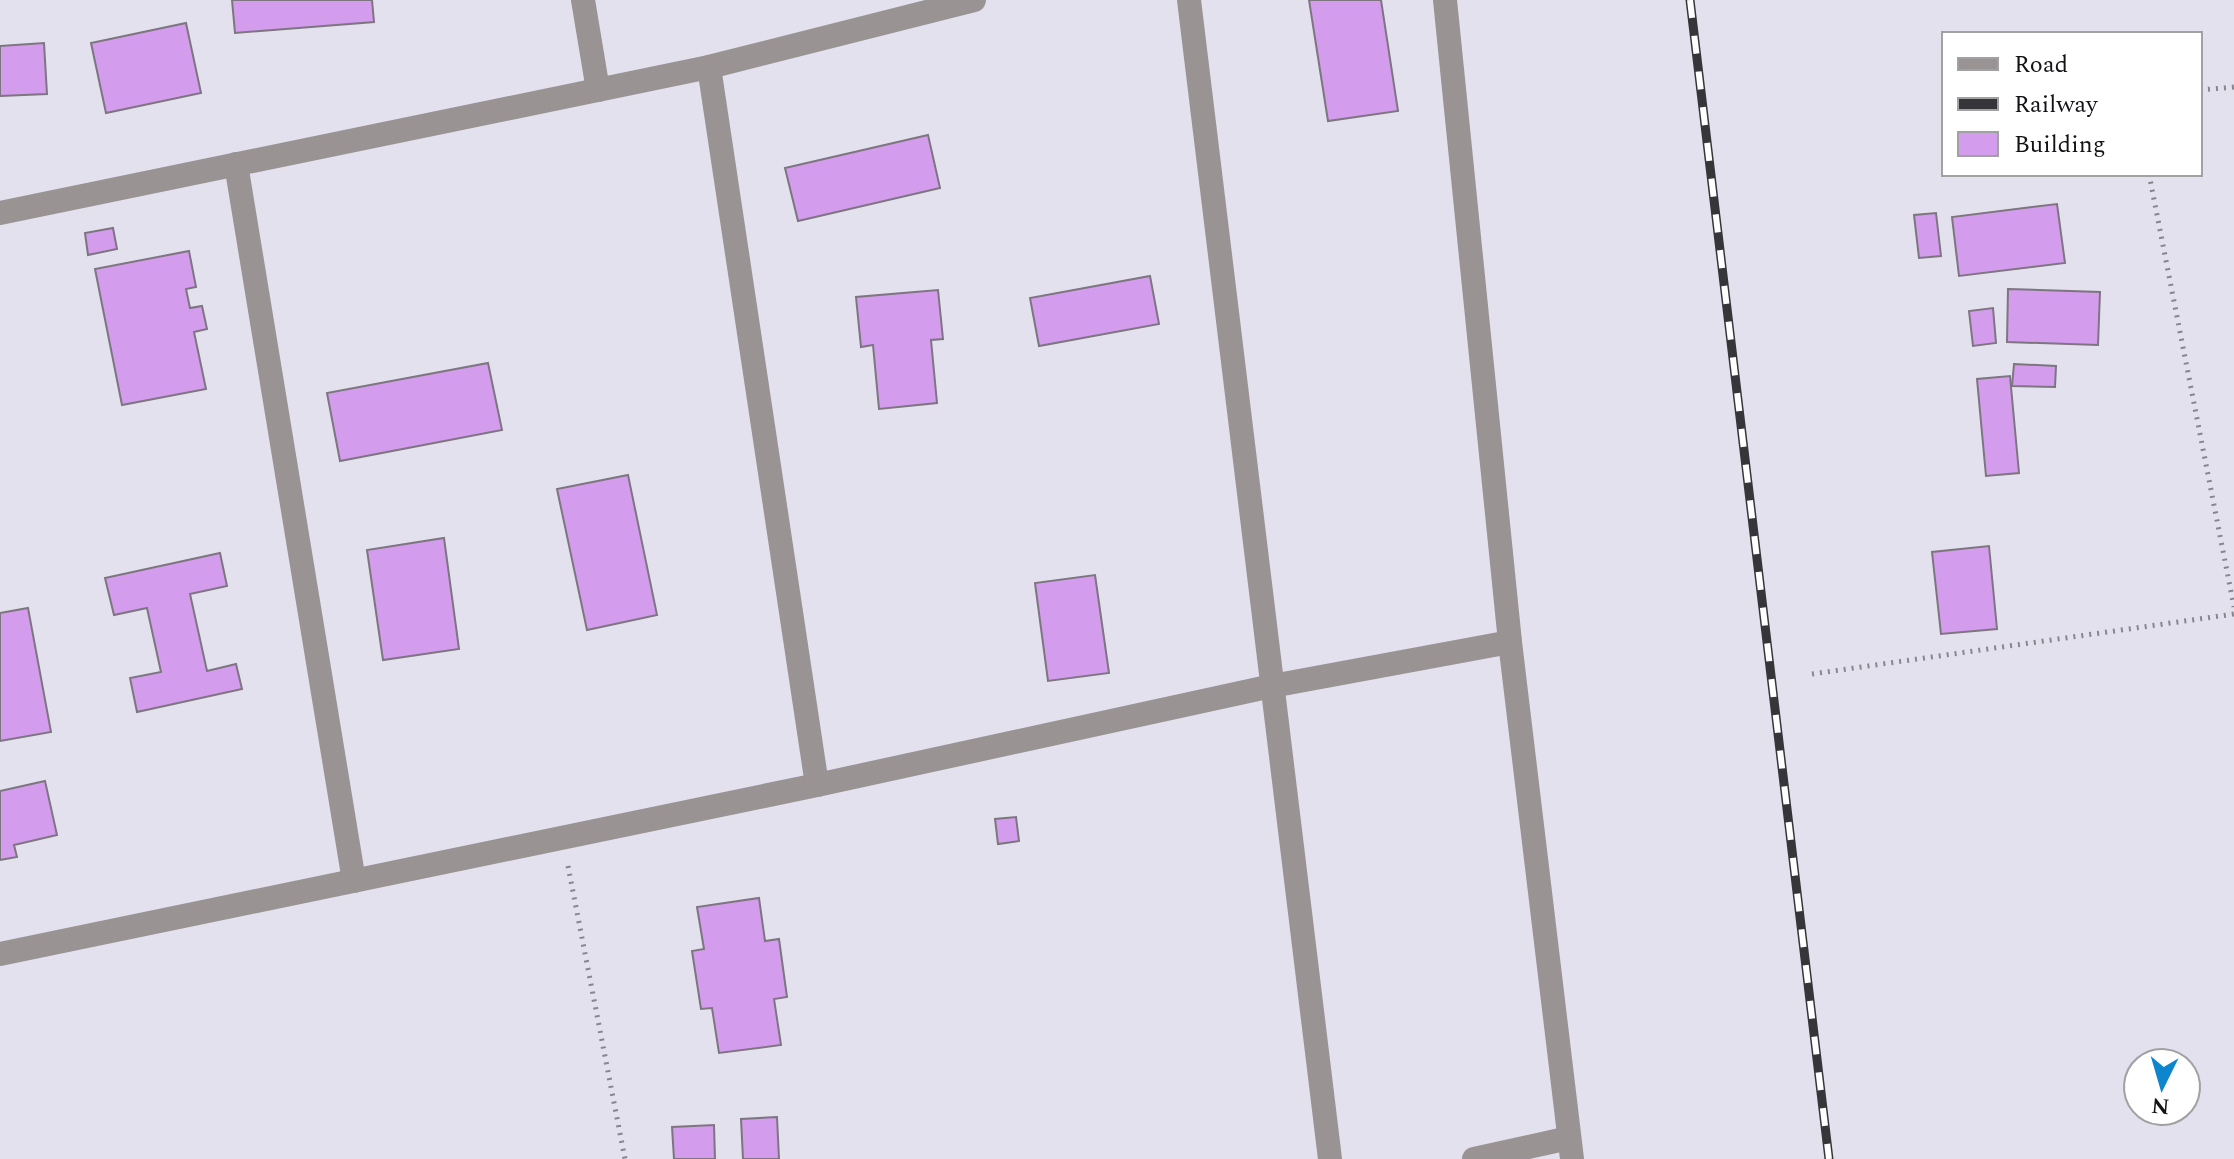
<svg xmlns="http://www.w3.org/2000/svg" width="2234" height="1159" font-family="Spectral,serif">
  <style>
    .building { fill: #d39ced; stroke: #7d7680; stroke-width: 2 }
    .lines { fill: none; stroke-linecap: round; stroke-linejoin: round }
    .path { stroke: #87858e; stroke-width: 5; stroke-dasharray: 2 6; stroke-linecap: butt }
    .minor { stroke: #9a9394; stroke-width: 24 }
    .rail-casing { stroke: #36353a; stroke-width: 9 }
    .rail { stroke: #fff; stroke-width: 6; stroke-dasharray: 18; stroke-linecap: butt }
  </style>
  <rect width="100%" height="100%" fill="#e4e1ee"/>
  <g class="building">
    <polygon points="232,0 372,0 374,22 235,33"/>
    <polygon points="1309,0 1381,0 1398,111 1328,121"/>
    <polygon points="186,23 201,93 106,113 91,43"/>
    <polygon points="44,43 47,94 0,96 0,46"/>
    <polygon points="928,135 940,188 798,221 785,168"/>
    <polygon points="2057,204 2065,263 1959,276 1952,217"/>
    <polygon points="1936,213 1941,256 1919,258 1914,215"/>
    <polygon points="113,228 117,249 88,255 85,233"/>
    <polygon points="189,251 196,287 186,289 190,308 202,306 207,329 194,332 206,389 122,405 95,269"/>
    <polygon points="1150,276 1159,324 1039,346 1030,298"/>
    <polygon points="2008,289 2100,292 2098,345 2007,342"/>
    <polygon points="938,290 943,339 931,340 937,403 879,409 873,345 861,347 856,297"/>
    <polygon points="1993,308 1996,343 1973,346 1969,311"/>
    <polygon points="488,363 502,430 340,461 327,393"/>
    <polygon points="2014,364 2056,366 2055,387 2012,386"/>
    <polygon points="2010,376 2019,473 1986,476 1977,379"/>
    <polygon points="628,475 657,615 587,630 557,489"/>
    <polygon points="444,538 459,649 383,660 367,550"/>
    <polygon points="1989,546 1997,629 1941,634 1932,552"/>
    <polygon points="220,553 227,586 190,594 207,671 236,664 242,689 137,712 130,678 161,672 147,608 114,615 105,578"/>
    <polygon points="1095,575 1109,673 1048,681 1035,583"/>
    <polygon points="28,608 51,732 0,741 0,613"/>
    <polygon points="45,781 57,835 14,845 17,857 0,860 0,791"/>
    <polygon points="1016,817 1019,841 998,844 995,819"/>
    <polygon points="759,898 765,941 779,939 787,997 774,999 781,1045 719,1053 712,1008 701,1009 692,951 704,949 697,907"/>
    <polygon points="777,1117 779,1159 743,1159 741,1119"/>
    <polygon points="714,1125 715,1159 674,1159 672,1127"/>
  </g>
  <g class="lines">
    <g class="path">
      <polyline points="2200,90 2234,87"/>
      <polyline points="2149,174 2234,607"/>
      <polyline points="1812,674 2234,614"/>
      <polyline points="568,866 625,1159"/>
    </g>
    <g class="minor">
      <polyline points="583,0 598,90"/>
      <polyline points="1189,0 1330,1159"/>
      <polyline points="1445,0 1510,642 1572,1159"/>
      <polyline points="709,67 817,785"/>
      <polyline points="236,164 354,881"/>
      <polyline points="0,213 709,67 974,0"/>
      <polyline points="0,954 817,785 1272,686 1510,642"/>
      <polyline points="1474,1159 1569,1138"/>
    </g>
    <defs>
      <polyline id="rail" points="1690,0 1829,1159"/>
    </defs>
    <use href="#rail" class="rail-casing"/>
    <use href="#rail" class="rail"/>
  </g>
  <rect x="1942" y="32" width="260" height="144" fill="#ffffff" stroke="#a1a0a2" stroke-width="2"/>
  <rect x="1958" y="58" width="40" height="12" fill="#9a9394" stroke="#a1a0a2" stroke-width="2"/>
  <text x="2014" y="72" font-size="24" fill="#131216">Road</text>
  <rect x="1958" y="98" width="40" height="12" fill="#36353a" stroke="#a1a0a2" stroke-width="2"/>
  <text x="2014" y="112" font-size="24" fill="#131216">Railway</text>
  <rect x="1958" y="132" width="40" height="24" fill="#d39ced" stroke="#a1a0a2" stroke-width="2"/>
  <text x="2014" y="152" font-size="24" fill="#131216">Building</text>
  <g transform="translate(2162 1087) rotate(185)"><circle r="38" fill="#ffffff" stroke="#a1a0a2" stroke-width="2"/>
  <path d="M0-6L14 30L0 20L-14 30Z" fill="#0d86ce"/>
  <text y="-12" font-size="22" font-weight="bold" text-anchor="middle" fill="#131216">N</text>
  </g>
</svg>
